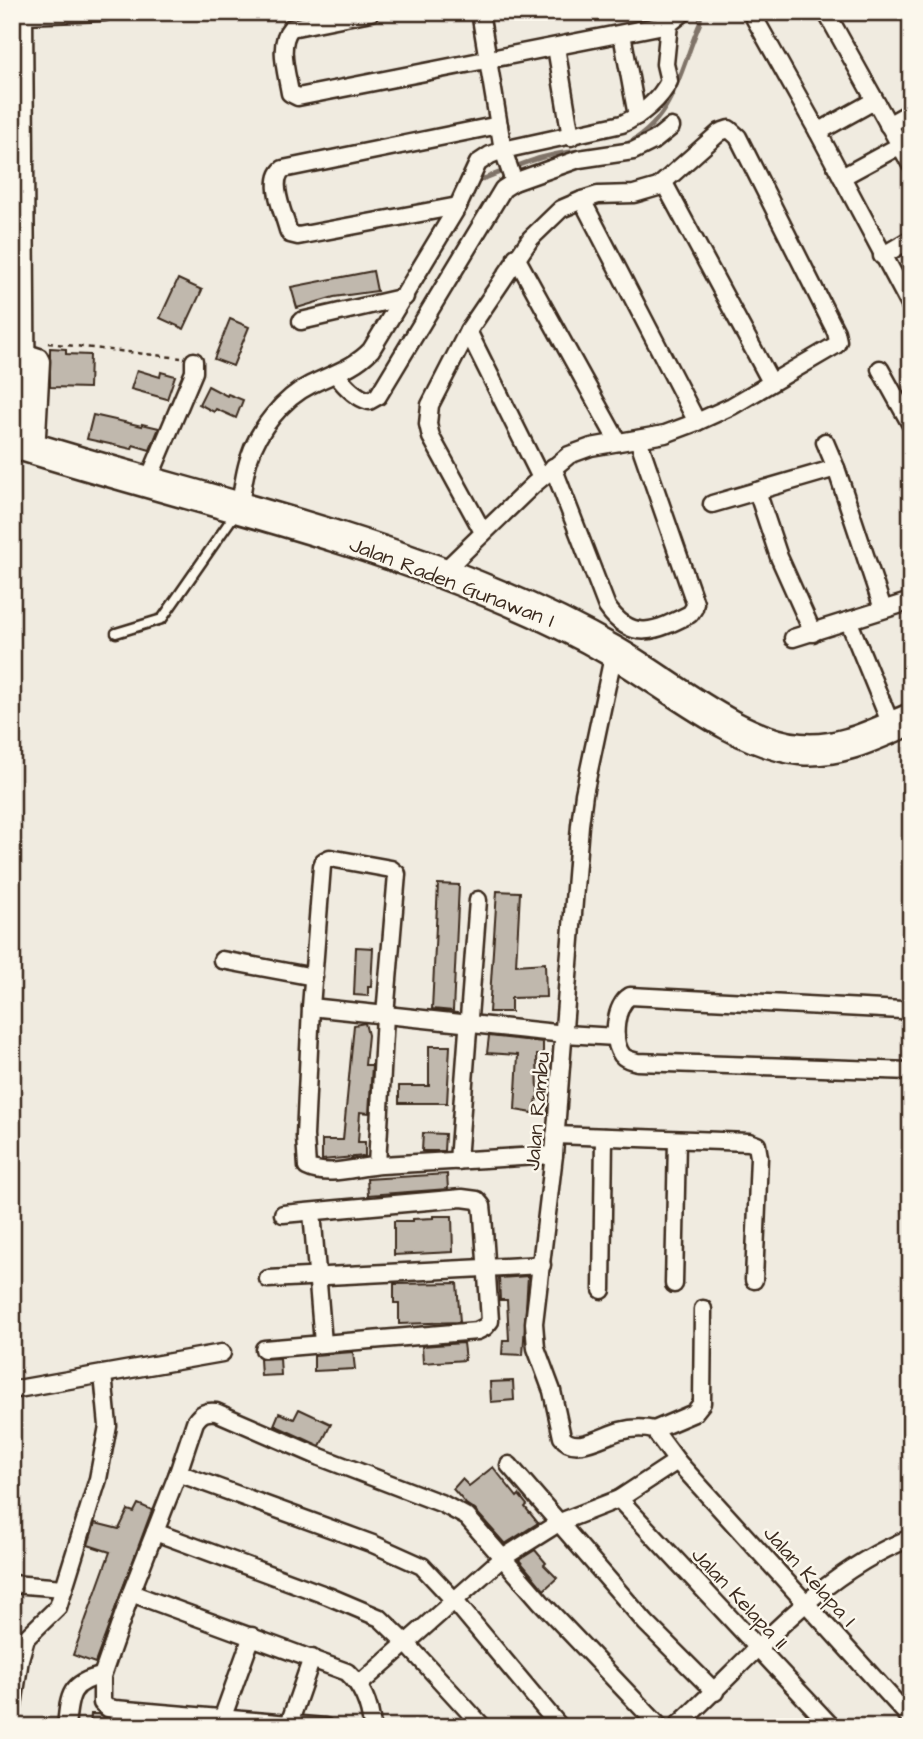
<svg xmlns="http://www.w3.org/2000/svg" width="923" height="1739" font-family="'Architects Daughter',sans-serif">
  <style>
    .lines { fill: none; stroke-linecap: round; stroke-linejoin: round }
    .stream { stroke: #7f7367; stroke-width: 4.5 }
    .building { fill: #c0b8ad; stroke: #3b2a1e; stroke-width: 2 }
    .lane-casing { stroke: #3b2a1e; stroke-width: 13 }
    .street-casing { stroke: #3b2a1e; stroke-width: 21 }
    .highway-casing { stroke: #3b2a1e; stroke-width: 35 }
    .path { stroke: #3b2a1e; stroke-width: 2.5; stroke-dasharray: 5 5; stroke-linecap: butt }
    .lane { stroke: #fbf7ec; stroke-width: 8 }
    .street { stroke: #fbf7ec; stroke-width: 16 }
    .highway { stroke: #fbf7ec; stroke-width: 30 }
    .labels { text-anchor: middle; stroke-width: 5; stroke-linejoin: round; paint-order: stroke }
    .street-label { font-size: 21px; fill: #3b2a1e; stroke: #fbf7ec }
  </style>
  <rect width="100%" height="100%" fill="#f0ebe0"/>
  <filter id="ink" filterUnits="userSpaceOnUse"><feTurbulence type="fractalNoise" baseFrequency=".0143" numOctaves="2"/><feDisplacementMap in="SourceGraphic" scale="14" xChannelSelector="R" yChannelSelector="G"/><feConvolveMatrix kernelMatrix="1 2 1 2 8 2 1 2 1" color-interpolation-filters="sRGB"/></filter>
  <g filter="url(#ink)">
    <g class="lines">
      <g class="stream">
        <path d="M624 145C674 122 680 69 700 23L701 12"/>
        <path d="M483 179C515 167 551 150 585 151"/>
      </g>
    </g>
    <g class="building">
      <polygon points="373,271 377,291 334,297 297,308 291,287"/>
      <polygon points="178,279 202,290 184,329 160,318"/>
      <polygon points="230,319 249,327 233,366 214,359"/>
      <polygon points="50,348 66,349 66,354 90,355 89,388 50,387"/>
      <polygon points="137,370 160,377 161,372 175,376 167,399 131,389"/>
      <polygon points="208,386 227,396 228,394 243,400 236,418 216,409 214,412 199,404"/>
      <polygon points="93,415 142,426 142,424 159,428 150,450 133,445 132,449 87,439"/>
      <polygon points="438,884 459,885 453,1011 432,1009"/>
      <polygon points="497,891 520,892 516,965 545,963 546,997 511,998 511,1012 489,1012"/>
      <polygon points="356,947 373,948 371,987 368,987 368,996 354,995"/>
      <polygon points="365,1023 368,1035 365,1065 372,1065 369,1113 360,1112 358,1142 365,1142 365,1156 322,1160 322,1140 343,1140 354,1025"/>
      <polygon points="489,1036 543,1042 543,1055 537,1055 538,1095 533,1113 515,1110 518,1055 487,1053"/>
      <polygon points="429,1046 450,1046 447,1103 399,1103 399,1086 429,1086"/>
      <polygon points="423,1133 445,1134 444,1151 422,1151"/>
      <polygon points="447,1174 448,1189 368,1195 367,1179"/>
      <polygon points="434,1216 452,1216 453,1252 394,1255 394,1221 413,1221 413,1219 434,1218"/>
      <polygon points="528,1276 523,1355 502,1354 503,1340 509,1340 507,1300 500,1300 499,1278"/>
      <polygon points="457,1283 460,1322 399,1324 399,1303 394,1303 394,1284"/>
      <polygon points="463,1343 465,1360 423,1363 422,1346"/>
      <polygon points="353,1352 355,1369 314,1371 314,1355"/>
      <polygon points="280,1358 281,1375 261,1376 260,1359"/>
      <polygon points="513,1381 514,1400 491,1402 490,1382"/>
      <polygon points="299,1409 331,1424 320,1446 274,1425 279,1413 294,1419"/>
      <polygon points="493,1467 517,1497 519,1495 527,1505 525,1507 538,1523 505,1544 475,1510 466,1504 453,1489 462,1479 469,1486"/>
      <polygon points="138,1504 152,1510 95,1663 73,1655 110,1552 88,1545 95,1523 119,1529 128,1510 134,1512"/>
      <polygon points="535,1550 546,1563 544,1565 557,1578 544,1590 519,1560"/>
      <polygon points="91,1714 98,1714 108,1719 108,1727 90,1727"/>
    </g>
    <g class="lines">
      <defs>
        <polyline id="lane" points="116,633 162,619 235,514"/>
        <g id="street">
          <polyline points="24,12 27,446"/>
          <path d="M371 12 291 28C277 44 287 74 290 93L298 97 669 24 684 12"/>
          <polyline points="480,12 503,150 514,182"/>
          <polyline points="751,12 818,132 911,307"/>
          <polyline points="826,12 911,165"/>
          <polyline points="24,15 104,12"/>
          <polyline points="622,34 637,116"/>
          <polyline points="556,47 571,137"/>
          <polyline points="888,125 911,112"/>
          <polyline points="818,132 874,101"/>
          <polyline points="842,177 899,146"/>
          <polyline points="664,183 771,382"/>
          <polyline points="582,200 697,422"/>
          <path d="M458 206 298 236 290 234 288 230C284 214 268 181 283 169L499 125"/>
          <polyline points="882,256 911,239"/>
          <polyline points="516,257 618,442"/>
          <polyline points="301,321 405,297"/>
          <polyline points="468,331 541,478"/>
          <polyline points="27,353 39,357 41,361 37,435"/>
          <polyline points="880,369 911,425"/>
          <path d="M336 374C344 385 355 397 369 401L378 396 503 189 514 182 579 159 633 151 655 140 671 127"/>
          <polyline points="825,442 836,468 883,609"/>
          <path d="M553 467 607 607C632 643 656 631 690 614L694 608 695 603 638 439"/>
          <polyline points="148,481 194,372 194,361"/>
          <polyline points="757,491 779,557 813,633"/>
          <polyline points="712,504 836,468"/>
          <path d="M240 507C242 491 244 474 249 459 258 430 283 398 310 385 332 374 354 368 371 350L458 206 478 163 490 155 503 150 622 124C640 116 661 99 669 81L665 64 669 24"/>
          <polyline points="441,574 533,485 569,455 591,447 665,434 697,422 732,406 836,345 838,341 836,332 738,137 729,129 720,132 658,187 634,194 598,195 582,200 561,209 531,238 468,331 448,370 430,405 428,424 431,437 483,532"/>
          <polyline points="849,622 892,727"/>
          <polyline points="793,638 911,601"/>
          <path d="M614 652 584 794 580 825 554 1155 534 1323 536 1348 552 1391 562 1437C574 1455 604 1435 620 1431 631 1428 642 1427 654 1430L677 1461 911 1719"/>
          <polyline points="222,960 314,977"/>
          <polyline points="311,1007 565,1034 616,1037"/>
          <path d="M911 1014 902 1010 630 996C615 1005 611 1040 622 1055 626 1060 631 1060 637 1062L911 1071"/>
          <polyline points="555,1135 749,1142 757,1145 759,1157 754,1280"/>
          <polyline points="458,1161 478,900"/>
          <path d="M377 1165 385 1015 397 874 391 869 330 858 324 861 322 866 311 1007 305 1136 307 1167C329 1178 358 1166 382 1165 439 1162 497 1158 554 1155"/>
          <polyline points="312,1212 323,1343"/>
          <polyline points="268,1279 542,1265"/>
          <polyline points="674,1284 677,1140"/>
          <polyline points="602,1290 604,1137"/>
          <polyline points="264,1349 477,1331 485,1327 490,1321 483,1215 482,1206 477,1200 462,1198 283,1214"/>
          <polyline points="12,1390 222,1353"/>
          <polyline points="654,1430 694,1413 702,1403 703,1309"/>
          <polyline points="509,1465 646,1623 715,1692"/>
          <polyline points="178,1473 373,1544 422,1566 453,1599 560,1727"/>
          <polyline points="619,1499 832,1727"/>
          <polyline points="155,1532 328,1596 380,1618 407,1644 483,1727"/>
          <polyline points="12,1584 64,1588"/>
          <path d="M131 1593 347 1672C363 1687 370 1705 372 1727"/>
          <polyline points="360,1684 501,1559 560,1522 619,1499 677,1461"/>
          <polyline points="12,1712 20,1659 26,1638 58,1607 98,1479 108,1426 103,1374"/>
          <polyline points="222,1719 252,1636"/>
          <polyline points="289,1724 312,1658"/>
          <path d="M66 1727C69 1697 69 1682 102 1676"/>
          <path d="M325 1727 115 1709 108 1708 102 1703V1676L131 1593 178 1473 195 1422C201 1413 206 1411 216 1412L320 1457 443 1504 467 1517 541 1602 660 1727"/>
          <path d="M676 1727C750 1660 816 1574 911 1538"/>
        </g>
        <path id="highway" d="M12 442C173 493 339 528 495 594 536 611 576 630 614 652 668 683 737 743 800 749 840 753 875 734 911 719"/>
      </defs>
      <use href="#lane" class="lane-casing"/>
      <use href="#street" class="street-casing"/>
      <use href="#highway" class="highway-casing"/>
      <polyline class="path" points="48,343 181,358"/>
      <use href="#lane" class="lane"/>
      <use href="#street" class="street"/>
      <use href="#highway" class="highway"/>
    </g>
  </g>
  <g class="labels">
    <g class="street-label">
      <text transform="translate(452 582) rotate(21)" y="7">Jalan Raden Gunawan I</text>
      <text transform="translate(537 1111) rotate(-85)" y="7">Jalan Rambu</text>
      <text transform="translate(810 1576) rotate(48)" y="7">Jalan Kelapa I</text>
      <text transform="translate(740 1598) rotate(47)" y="7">Jalan Kelapa II</text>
    </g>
  </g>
  <rect width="923" height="1739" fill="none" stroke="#fbf7ec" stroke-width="42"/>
  <rect x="21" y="21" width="881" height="1697" fill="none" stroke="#3b2a1e" stroke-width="2.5" filter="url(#ink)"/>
</svg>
